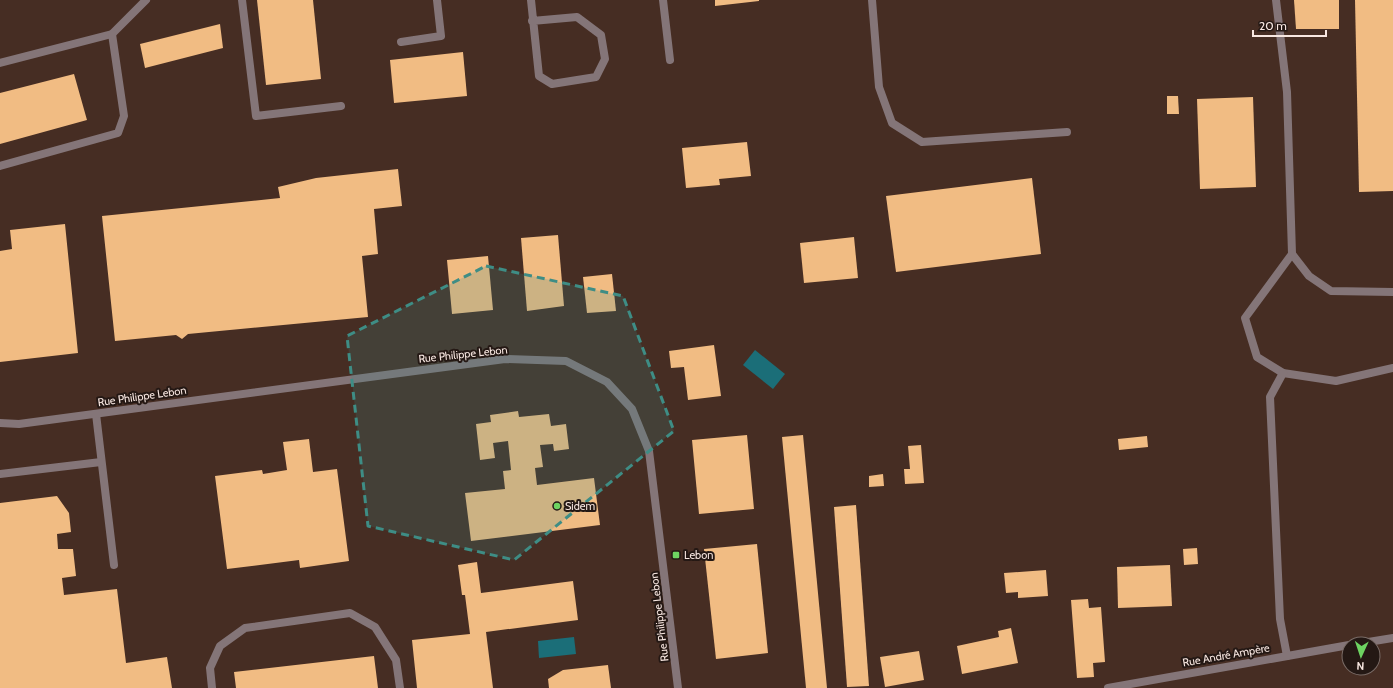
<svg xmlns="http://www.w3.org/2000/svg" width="1393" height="688" font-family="Cabin,sans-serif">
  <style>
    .water { fill: #1b6e78 }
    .building { fill: #f1bc83 }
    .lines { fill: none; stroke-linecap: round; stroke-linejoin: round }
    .lane { stroke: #847578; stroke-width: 8 }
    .street { stroke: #847578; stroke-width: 8 }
    .marked { fill: #3e8d85; fill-opacity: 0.2; stroke: #3e8d85; stroke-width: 3; stroke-dasharray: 8 5; stroke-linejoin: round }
    .poi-dot { fill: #6dd361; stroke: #241814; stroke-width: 1.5 }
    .labels { text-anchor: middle; stroke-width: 4; stroke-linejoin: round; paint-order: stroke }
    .street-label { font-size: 11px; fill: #f8e7e1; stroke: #241814 }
    .poi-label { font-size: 11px; fill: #f8e7e1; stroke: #241814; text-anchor: start }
  </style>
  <rect width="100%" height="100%" fill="#462d23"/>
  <g class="water">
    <polygon points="755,350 785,374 773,389 743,365"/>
    <polygon points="574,637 576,654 539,658 538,641"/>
  </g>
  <g class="building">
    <polygon points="257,0 313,0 321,79 266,85"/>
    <polygon points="715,0 759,0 759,1 715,6"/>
    <polygon points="1294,0 1339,0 1339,29 1296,29"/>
    <polygon points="1355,0 1393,0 1393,191 1359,192"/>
    <polygon points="220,24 223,48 145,68 140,44"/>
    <polygon points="463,52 467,96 394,103 390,60"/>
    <polygon points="74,74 87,120 0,144 0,93"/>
    <polygon points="1167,96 1178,96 1179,114 1167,114"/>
    <polygon points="1253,97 1256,187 1200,189 1197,99"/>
    <polygon points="747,142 751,176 719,179 720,185 686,188 682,148"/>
    <polygon points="398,169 402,206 374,209 378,254 362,256 368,317 188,334 182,339 176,335 115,341 102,216 280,198 278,187 316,178"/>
    <polygon points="1032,178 1041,254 896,272 886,196"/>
    <polygon points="65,224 78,353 0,362 0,251 12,249 10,230"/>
    <polygon points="558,235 564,306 527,311 521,238"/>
    <polygon points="854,237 858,278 804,283 800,243"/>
    <polygon points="488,256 493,310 452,314 447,260"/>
    <polygon points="612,274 616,311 587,313 583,277"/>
    <polygon points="714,345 721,396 688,400 684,367 671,368 669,351"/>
    <polygon points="518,411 519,417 549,414 551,426 566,424 569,449 554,451 553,444 540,445 543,467 535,468 537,485 594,478 600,525 471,541 465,493 505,489 503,471 511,470 508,441 493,443 495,458 480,460 476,424 491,422 490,415"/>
    <polygon points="747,435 754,509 699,514 692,440"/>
    <polygon points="803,435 827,688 806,688 782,437"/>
    <polygon points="1147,436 1148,447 1119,450 1118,439"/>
    <polygon points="309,439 313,472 337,469 349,561 300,568 299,560 227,569 215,476 262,470 263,474 287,470 283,442"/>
    <polygon points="921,445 924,483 905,484 904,469 910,469 908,446"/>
    <polygon points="883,474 884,486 869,487 869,476"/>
    <polygon points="57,496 69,513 71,532 57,534 58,549 73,549 76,576 62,578 64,595 117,589 126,663 167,657 172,688 0,688 0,503"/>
    <polygon points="856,505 869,686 847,687 834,507"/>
    <polygon points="757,544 768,653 716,659 704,549"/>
    <polygon points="1197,548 1198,564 1184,565 1183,549"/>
    <polygon points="477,562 481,593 573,581 578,620 486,632 493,688 417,688 412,640 470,634 465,595 462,595 458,565"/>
    <polygon points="1170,565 1172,606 1118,608 1117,567"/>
    <polygon points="1046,570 1048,596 1018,598 1018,592 1006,593 1004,573"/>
    <polygon points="1088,599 1089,608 1101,607 1105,662 1093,663 1094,677 1077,678 1071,600"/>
    <polygon points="1011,628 1018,663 962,674 957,646 999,637 998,631"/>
    <polygon points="919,651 924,680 885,687 880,657"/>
    <polygon points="374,656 378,688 236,688 234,672"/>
    <polygon points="608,665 611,688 549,688 548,679 563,670"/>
  </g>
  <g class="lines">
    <g class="lane">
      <polyline points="242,0 256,116 341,106"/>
      <polyline points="531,0 539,76 552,84 596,77 605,59 601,35 577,17 532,21"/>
      <polyline points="663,0 670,60"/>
      <polyline points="872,0 879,87 892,123 922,142 1067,132"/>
      <polyline points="1276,0 1287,92 1292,254 1309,276 1331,291 1393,292"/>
      <polyline points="401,42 441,36 437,0"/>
      <polyline points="0,63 112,34 146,0"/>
      <polyline points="0,166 118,133 124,116 112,34"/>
      <polyline points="1292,254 1245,318 1257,357 1283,373 1336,381 1393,368"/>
      <polyline points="1283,373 1270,397 1280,619 1287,656"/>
      <polyline points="96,414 114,565"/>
      <polyline points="0,474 101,462"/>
      <polyline points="212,688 210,668 220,646 245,628 350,613 375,627 396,660 400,688"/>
    </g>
    <g class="street">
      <polyline points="0,423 19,424 505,359 566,361 607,382 632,409 649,451 678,688"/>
      <polyline points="1356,644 1393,638"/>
      <polyline points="1108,688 1349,645"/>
    </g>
  </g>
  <path class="marked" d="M486 266 623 296 674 431 514 560 368 526 347 336Z"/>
  <g class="poi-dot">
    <circle cx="557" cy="506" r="4"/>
    <rect x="672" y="551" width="8" height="8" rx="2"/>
  </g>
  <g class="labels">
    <g class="street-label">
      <text transform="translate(463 354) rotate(-6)" y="4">Rue Philippe Lebon</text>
      <text transform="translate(142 396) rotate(-8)" y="4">Rue Philippe Lebon</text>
      <text transform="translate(659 617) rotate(-97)" y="4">Rue Philippe Lebon</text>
      <text transform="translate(1226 655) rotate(-10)" y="4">Rue André Ampère</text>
    </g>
    <g class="poi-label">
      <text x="565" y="510">Sidem</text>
      <text x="684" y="559">Lebon</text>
    </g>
  </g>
  <g transform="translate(1361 656) rotate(183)"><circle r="19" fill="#241814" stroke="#796b66"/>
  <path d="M0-3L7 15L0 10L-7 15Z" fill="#6dd361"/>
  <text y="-6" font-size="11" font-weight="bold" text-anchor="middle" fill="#f8e7e1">N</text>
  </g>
  <path d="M1253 30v6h73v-6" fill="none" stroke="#f8e7e1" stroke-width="2"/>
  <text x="1259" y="30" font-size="12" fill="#f8e7e1" stroke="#241814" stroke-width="3" paint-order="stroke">20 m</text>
</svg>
